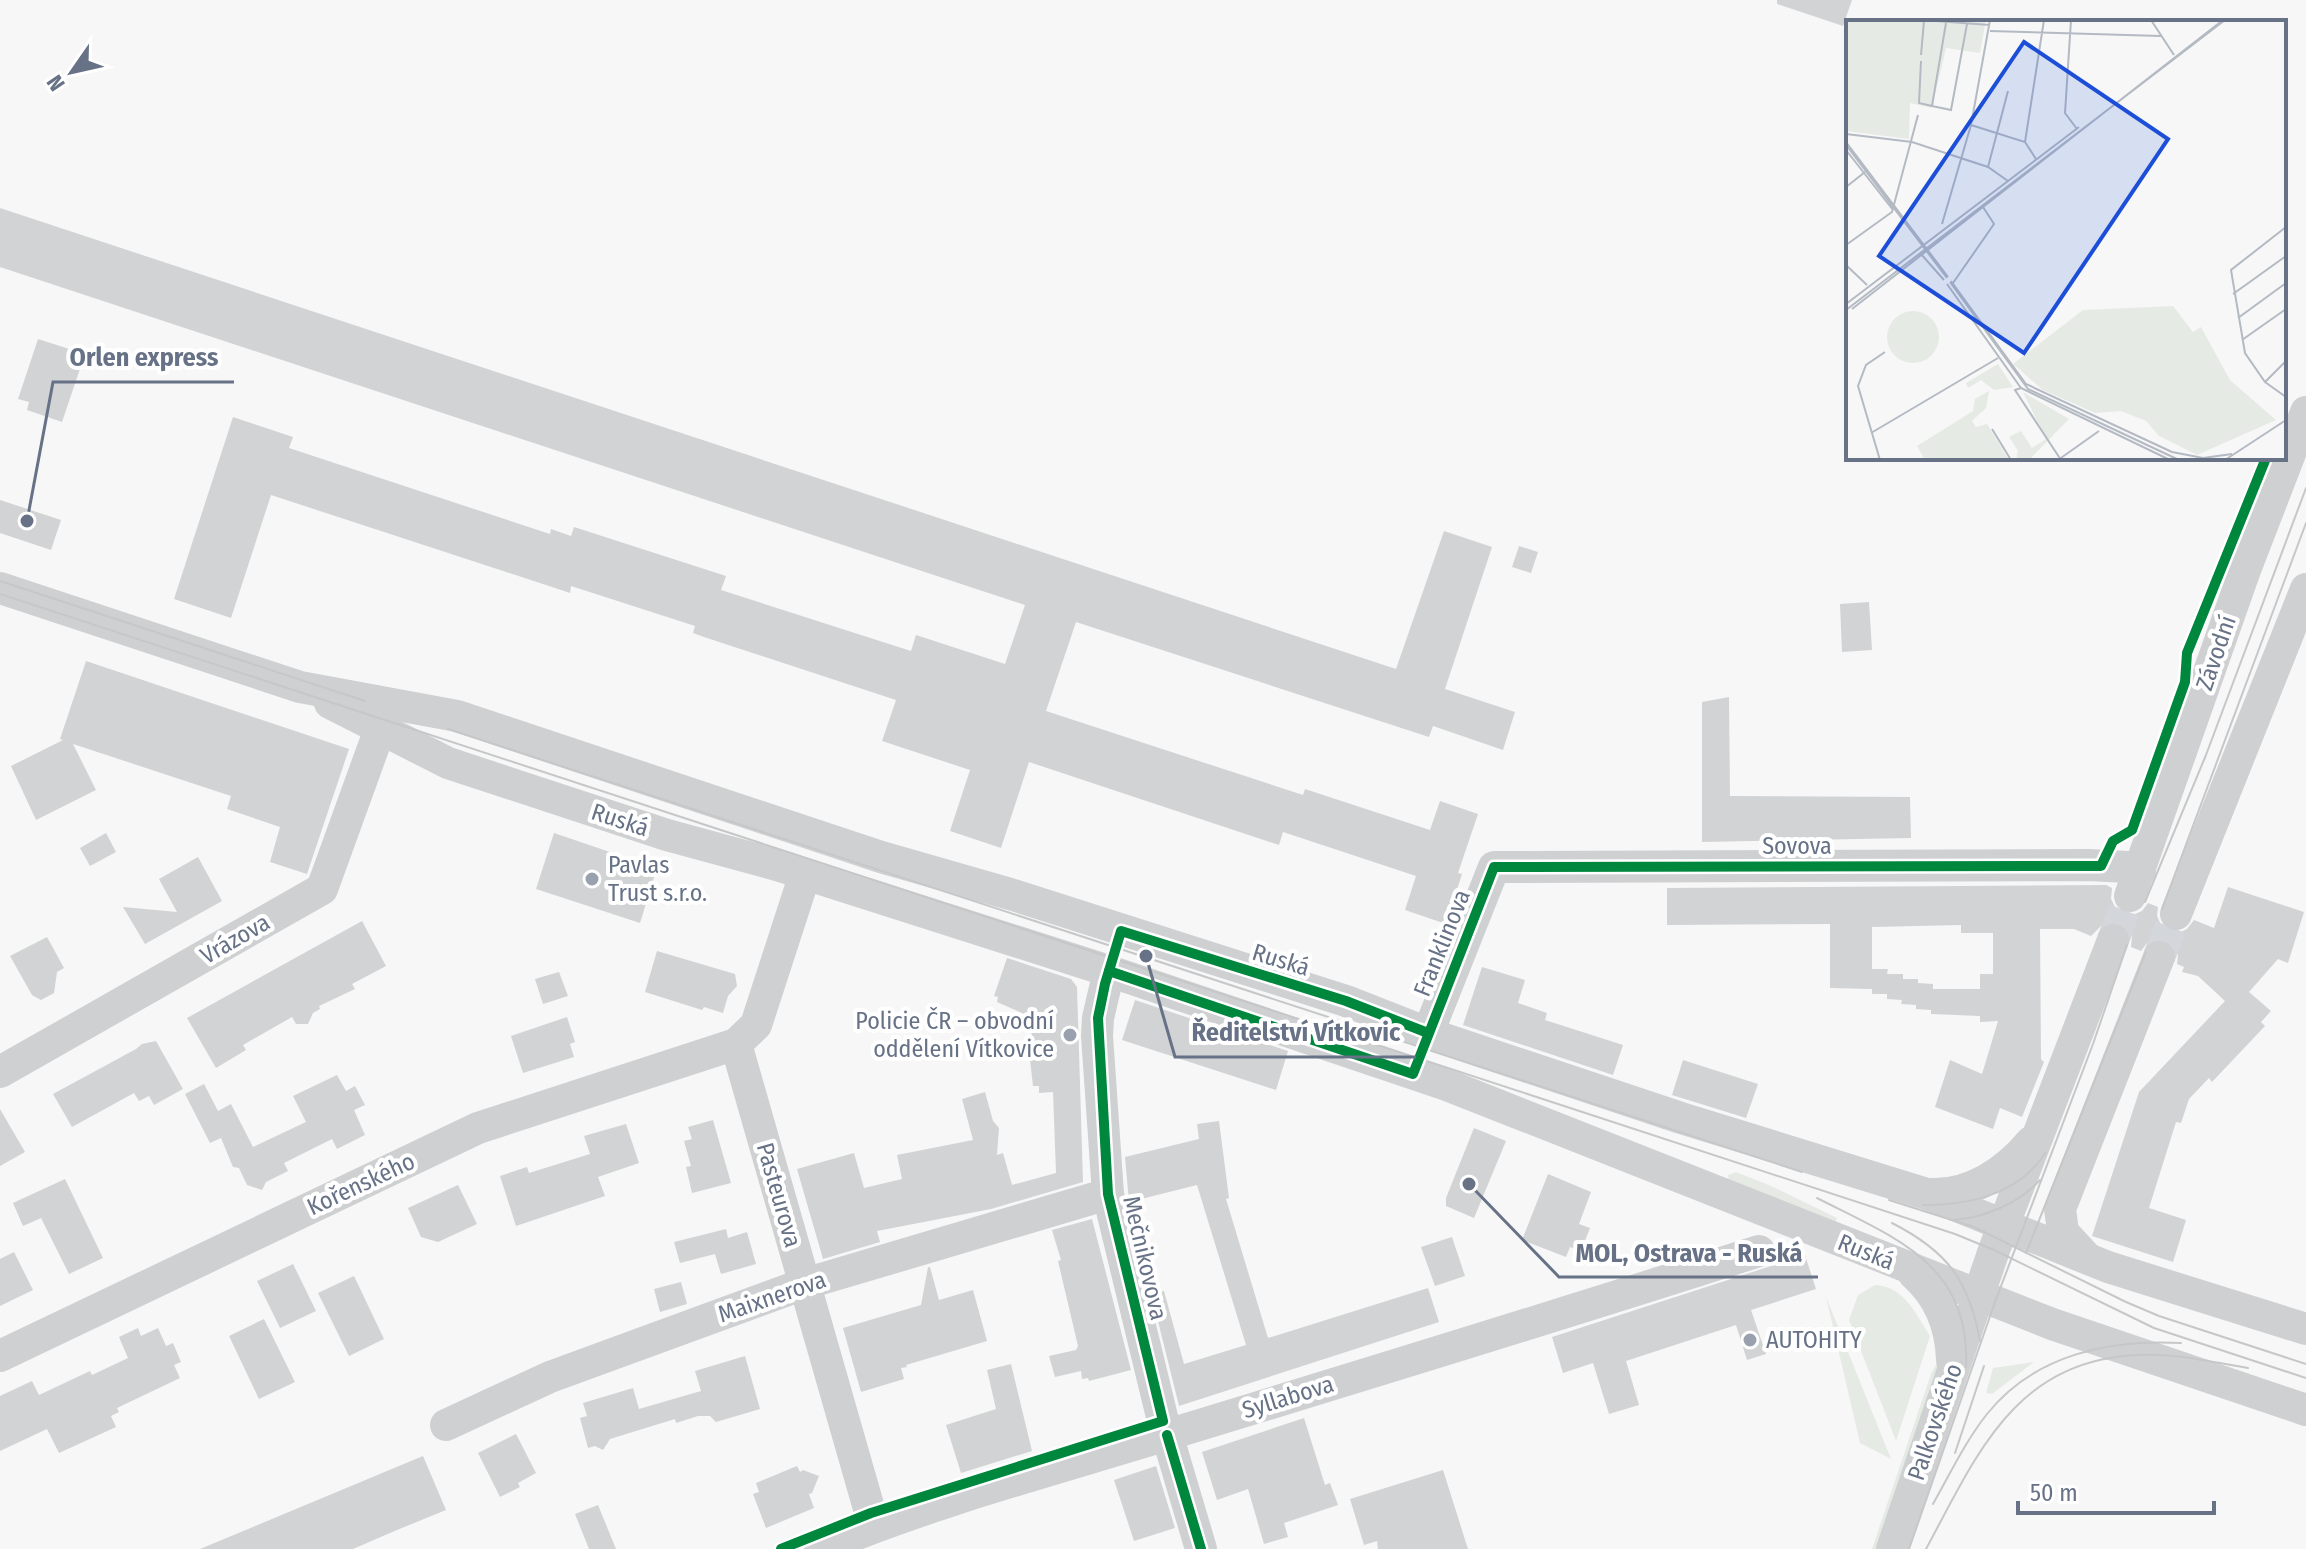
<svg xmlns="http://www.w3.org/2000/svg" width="2306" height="1549" font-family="'Fira Sans Condensed',sans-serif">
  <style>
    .green { fill: #e6eae5 }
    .building { fill: #d2d3d4; fill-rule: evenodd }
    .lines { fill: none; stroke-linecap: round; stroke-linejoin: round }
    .street-tunnel { stroke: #d3d6db; stroke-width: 32; stroke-dasharray: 32 16; stroke-linecap: butt }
    .street { stroke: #cfd0d2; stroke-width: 32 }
    .tram { stroke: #c6c7c8; stroke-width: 2 }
    .cycleway-casing { stroke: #fff; stroke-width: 15 }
    .cycleway { stroke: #00873e; stroke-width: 10 }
    .poi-dot { fill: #99a1ae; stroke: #fff; stroke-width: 3 }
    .labels { text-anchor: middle; stroke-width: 8; stroke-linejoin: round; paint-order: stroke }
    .street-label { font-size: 24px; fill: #677287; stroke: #fff }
    .poi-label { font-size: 24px; fill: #677287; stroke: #fff; text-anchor: start }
    .inset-road { fill: none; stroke: #b4bac3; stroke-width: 2 }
    .view { fill: #1d4ed8; fill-opacity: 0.15; stroke: #1d4ed8; stroke-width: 4 }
    .inset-edge { fill: none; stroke: #677287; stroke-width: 4 }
    .leader { fill: none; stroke: #677287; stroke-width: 3 }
    .callout-dot { fill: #677287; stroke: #fff; stroke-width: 3 }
    .callout-label { font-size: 26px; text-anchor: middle; font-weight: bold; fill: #677287; stroke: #fff; stroke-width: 8; stroke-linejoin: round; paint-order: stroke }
  </style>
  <rect width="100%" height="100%" fill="#f7f7f7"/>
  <g class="green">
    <polygon points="1736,1172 1769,1185 1837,1218 1835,1225 1729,1182 1728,1175"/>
    <path d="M1875 1285C1904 1286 1916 1314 1930 1336L1896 1441 1849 1320 1858 1295Z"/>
    <polygon points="1826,1297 1891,1459 1860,1443"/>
    <polygon points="1941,1356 1883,1549 1872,1549 1931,1374"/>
    <polygon points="2034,1362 1992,1394 1986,1393 1993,1368"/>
  </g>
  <g class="building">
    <polygon points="1777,0 1852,0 1843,26 1777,4"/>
    <polygon points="0,208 1396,669 1444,531 1492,547 1445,689 1515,712 1503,750 1433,726 1429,737 1076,622 1046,711 1303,795 1305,789 1430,830 1440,801 1478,814 1458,873 1462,874 1446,924 1405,910 1416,876 1283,832 1279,845 1029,762 1001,848 950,831 970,770 882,741 896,700 704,637 693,633 695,626 571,586 570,593 552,587 271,495 231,618 174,599 233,417 293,437 289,448 550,534 551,529 571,536 574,527 726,576 721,590 911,651 916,635 1005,664 1025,605 0,267"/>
    <polygon points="38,339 85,354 62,422 27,410 29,402 18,399"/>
    <polygon points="0,500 61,520 51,550 0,533"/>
    <polygon points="1519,546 1538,552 1531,573 1512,567"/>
    <polygon points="1869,602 1872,650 1842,652 1840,604"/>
    <polygon points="86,661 349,749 307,874 270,862 280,827 227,809 231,796 73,744 96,790 36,820 11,766 63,740 60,739"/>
    <polygon points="1729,697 1730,796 1910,797 1911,838 1702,842 1702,702"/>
    <polygon points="106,833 116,852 90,866 80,848"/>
    <polygon points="554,833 657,868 640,923 536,889"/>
    <polygon points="198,857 222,901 145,944 123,907 177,912 159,879"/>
    <path d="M2106 885 2112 888 2111 899 2116 909 2124 914 2133 915 2142 911 2148 903 2158 907 2157 916 2161 925 2170 932 2179 933 2187 929 2194 920 2214 928 2228 887 2304 912 2288 963 2278 959 2249 992 2271 1011 2261 1022 2265 1026 2212 1082 2209 1078 2189 1099 2181 1123 2176 1122 2149 1208 2186 1220 2173 1262 2092 1236 2139 1092 2225 1001 2198 976 2182 972 2184 967 2177 964 2178 955 2174 946 2167 940 2155 938 2147 943 2141 951 2131 947 2132 936 2127 928 2119 922 2111 921 2102 925 2091 936 2074 929H2040L2041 1059 2044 1062 2022 1117 2000 1108 1993 1129 1935 1107 1950 1060 1982 1074 1998 1021 1980 1022V1016L1931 1014V1010L1916 1009V1005L1901 1004 1902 1000 1887 999V994H1872V989L1830 988V924L1667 925V888ZM1961 925V933H1993V974H1980V989H1933V984L1918 983V979H1903V974H1887L1888 969H1872V927Z"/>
    <polygon points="362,921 386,966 352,984 355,989 319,1006 320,1009 313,1013 308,1024 296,1024 292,1017 243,1045 246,1050 216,1068 187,1018"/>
    <polygon points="47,937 64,968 57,972 54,993 41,1000 32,995 10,956"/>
    <polygon points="657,951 735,974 737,986 728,996 723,1013 704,1007 702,1010 645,992"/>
    <polygon points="1007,958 1071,979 1077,987 1083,1182 991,1209 877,1231 880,1242 823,1259 797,1169 854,1153 864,1188 902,1179 897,1155 973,1140 962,1099 985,1092 993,1121 999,1128 997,1155 1003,1153 1012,1185 1056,1173 1053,1092 1039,1093 1039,1086 1033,1086 1029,1051 1032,1049 1031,1017 997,1002 998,997 994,996"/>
    <polygon points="1482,967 1525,980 1518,1003 1547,1013 1545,1020 1623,1045 1613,1075 1463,1025"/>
    <polygon points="559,972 568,996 543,1004 535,979"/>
    <polygon points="1135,1000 1288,1051 1276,1090 1122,1040"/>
    <polygon points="567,1017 575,1042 570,1044 574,1057 523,1073 511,1036"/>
    <polygon points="156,1041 183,1089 154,1105 149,1096 139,1101 134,1093 72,1127 53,1094 136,1049 142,1044"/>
    <polygon points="1683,1060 1758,1084 1746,1118 1672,1095"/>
    <polygon points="337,1075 346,1091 355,1086 365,1105 354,1110 365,1135 337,1149 332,1139 284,1163 288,1171 266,1182 262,1190 247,1185 239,1168 233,1167 221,1138 210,1143 185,1094 204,1084 218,1111 231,1104 253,1147 306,1122 293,1096"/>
    <polygon points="0,1109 25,1152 0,1166"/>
    <polygon points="713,1120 731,1183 692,1193 686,1167 691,1166 684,1141 692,1139 688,1127"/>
    <polygon points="1219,1121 1229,1198 1226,1199 1268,1338 1428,1288 1439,1322 1179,1406 1151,1293 1164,1291 1184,1364 1246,1345 1197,1185 1129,1202 1125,1157 1199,1139 1197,1124"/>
    <polygon points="626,1124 639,1163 598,1177 605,1196 516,1226 500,1176 527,1167 529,1173 590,1154 584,1136"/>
    <polygon points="1474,1128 1506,1141 1474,1218 1446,1206 1446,1198"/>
    <polygon points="1548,1174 1591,1192 1579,1224 1590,1228 1581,1251 1570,1247 1566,1257 1522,1240"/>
    <polygon points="65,1179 103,1258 69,1274 41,1218 23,1226 13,1203"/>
    <polygon points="458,1185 477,1224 438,1242 421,1237 408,1208"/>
    <polygon points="1092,1219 1131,1370 1089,1381 1088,1378 1082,1379 1081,1371 1055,1377 1049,1356 1076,1350 1078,1346 1058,1261 1061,1260 1052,1230"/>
    <polygon points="726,1229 728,1238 747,1232 756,1264 721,1274 715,1254 680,1263 674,1242"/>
    <polygon points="1452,1237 1465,1276 1435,1286 1421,1247"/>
    <polygon points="14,1252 33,1290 0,1306 0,1259"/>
    <polygon points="1805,1255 1816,1289 1751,1310 1766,1354 1747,1360 1736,1325 1626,1361 1639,1405 1609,1414 1593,1363 1563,1373 1552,1337"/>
    <polygon points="293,1264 316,1311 280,1328 257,1281"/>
    <polygon points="928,1267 930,1267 939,1300 973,1290 987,1341 906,1365 907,1367 901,1368 904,1379 861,1392 843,1328 921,1305"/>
    <polygon points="354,1276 384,1339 349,1356 318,1293"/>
    <polygon points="681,1282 687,1304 660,1312 654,1289"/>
    <polygon points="264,1319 295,1382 259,1399 229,1336"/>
    <polygon points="138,1328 141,1336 158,1328 166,1346 173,1343 181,1362 174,1365 180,1378 117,1408 119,1412 111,1416 116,1427 59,1453 47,1429 0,1451 0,1396 32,1381 39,1395 90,1371 92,1375 128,1358 119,1337"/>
    <polygon points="745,1356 760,1409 716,1422 710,1416 698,1416 676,1423 675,1419 610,1439 603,1450 595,1446 588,1448 580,1418 587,1416 583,1403 633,1388 639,1409 701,1391 695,1371"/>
    <polygon points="1011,1364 1032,1451 961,1473 946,1425 996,1409 987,1370"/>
    <polygon points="1304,1418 1325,1485 1330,1483 1338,1505 1284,1523 1288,1537 1264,1544 1248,1489 1217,1500 1202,1452"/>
    <polygon points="516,1434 536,1473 518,1483 520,1487 500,1497 478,1453"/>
    <polygon points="423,1456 446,1510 397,1530 353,1549 200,1549"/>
    <polygon points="797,1466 800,1472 803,1470 819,1476 812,1493 809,1494 814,1508 766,1528 753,1494 759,1492 756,1483"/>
    <polygon points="1156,1466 1175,1528 1134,1541 1114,1480"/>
    <polygon points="1443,1470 1468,1549 1378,1549 1377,1541 1364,1545 1350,1499"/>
    <polygon points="598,1505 616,1549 589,1549 575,1514"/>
  </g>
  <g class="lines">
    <g class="street-tunnel">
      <polyline points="2113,940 2130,896"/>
      <polyline points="2159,957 2176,914"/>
    </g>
    <g class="street">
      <polyline points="0,588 300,687 457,716 881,857 1010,894 1346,1001 1438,1037 1681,1118 1927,1194 2108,1267 2306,1329"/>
      <polyline points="330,703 448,763 667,835 777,865 1109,971 1447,1085 2052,1324 2306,1410"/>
      <polyline points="805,874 756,1025 736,1044 874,1526"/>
      <polyline points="2130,896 2245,570 2306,412"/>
      <polyline points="2176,914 2306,589"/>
      <polyline points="1109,971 1098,1018 1097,1036 1108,1194 1163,1421 1201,1549"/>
      <polyline points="1428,1033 1494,867 2088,865 2128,867 2140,871"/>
      <polyline points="0,1072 322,889 380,729"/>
      <path d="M1930 1194C1970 1196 2006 1172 2031 1142"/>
      <polyline points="2087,1258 2063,1232 2060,1209 2159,957"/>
      <path d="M1914 1274C1940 1297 1951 1326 1952 1360"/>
      <polyline points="0,1356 478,1128 736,1044"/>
      <polyline points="446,1425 550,1377 804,1284 1108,1194"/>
      <path d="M820 1549C934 1501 1053 1470 1170 1434 1367 1374 1563 1314 1759 1251"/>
      <polyline points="1892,1549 1994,1250 2113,940"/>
    </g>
    <g class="tram">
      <polyline points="0,581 365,701"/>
      <polyline points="0,594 1955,1234 1994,1250 2154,1328 2306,1378"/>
      <polyline points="448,729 1802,1172"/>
      <polyline points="2145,902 2206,755 2306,488"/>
      <polyline points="2162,909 2306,523"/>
      <path d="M1817 1198C1895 1238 1971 1264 1966 1367"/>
      <polyline points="1889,1200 1974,1227 2126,1302 2159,1316 2306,1364"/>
      <path d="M1923 1205C1970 1205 2019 1195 2046 1152"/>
      <path d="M1955 1220C1986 1217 2019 1203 2040 1180"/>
      <path d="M1892 1223C1947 1251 1969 1280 1980 1341"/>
      <polyline points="2026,1253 2146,952"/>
      <polyline points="1955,1453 1984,1366"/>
      <path d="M1933 1504C1950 1474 1965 1442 1987 1414 2034 1355 2109 1339 2181 1343"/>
      <polyline points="1909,1549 1995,1302 2093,1044 2127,945"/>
      <path d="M1926 1549C1977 1455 2014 1360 2139 1355 2175 1353 2212 1362 2248 1368"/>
    </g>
    <defs>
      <g id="cycleway">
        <polyline points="1109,971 1413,1074 1494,867 2101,866 2113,841 2132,830 2185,682 2187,653 2266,458"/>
        <polyline points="1167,1435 1201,1549"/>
        <polyline points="781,1549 871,1513 1163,1421 1108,1194 1098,1018 1105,984 1121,931 1346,1001 1428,1033"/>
      </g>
    </defs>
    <use href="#cycleway" class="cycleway-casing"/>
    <use href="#cycleway" class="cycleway"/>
  </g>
  <g class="poi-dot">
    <circle cx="592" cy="879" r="8"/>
    <circle cx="1070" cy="1035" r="8"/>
    <circle cx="1750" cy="1340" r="8"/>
  </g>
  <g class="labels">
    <g class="street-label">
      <text transform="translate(2216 653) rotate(-71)" y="8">Závodní</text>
      <text transform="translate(620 820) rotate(18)" y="8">Ruská</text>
      <text x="1797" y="854">Sovova</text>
      <text transform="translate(235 939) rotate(-30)" y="8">Vrázova</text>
      <text transform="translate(1442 943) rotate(-68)" y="8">Franklinova</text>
      <text transform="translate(1281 960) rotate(17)" y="8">Ruská</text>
      <text transform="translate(361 1184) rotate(-25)" y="8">Kořenského</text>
      <text transform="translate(779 1195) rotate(74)" y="8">Pasteurova</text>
      <text transform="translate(1866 1252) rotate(22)" y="8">Ruská</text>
      <text transform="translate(1145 1258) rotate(77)" y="8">Mečnikovova</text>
      <text transform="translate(772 1297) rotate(-19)" y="8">Maixnerova</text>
      <text transform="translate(1288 1397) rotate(-17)" y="8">Syllabova</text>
      <text transform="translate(1935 1422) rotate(-71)" y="8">Palkovského</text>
    </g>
    <g class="poi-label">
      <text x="608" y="873">Pavlas<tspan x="608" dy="28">Trust s.r.o.</tspan></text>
      <text x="1054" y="1029" text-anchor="end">Policie ČR – obvodní<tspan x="1054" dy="28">oddělení Vítkovice</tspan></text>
      <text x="1766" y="1348">AUTOHITY</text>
    </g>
  </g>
  <g transform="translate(1846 20)">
    <rect width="440" height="440" fill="#f7f7f7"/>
    <path d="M0 0H140L134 33 100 28 86 88 64 83 63 119 0 111ZM327 286 347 312 355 307 384 360 430 400 351 435 313 416 300 401 275 391 249 393 197 370 167 344 237 290ZM41 317a26 26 0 1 1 52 0a26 26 0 1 1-52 0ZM152 344 167 367 148 370 135 360 122 368 120 363ZM143 371 140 388 126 401 130 407 141 404 163 440H79L71 426 127 391 129 379ZM177 372 223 399 183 440H170L172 431 163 417 175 411 186 428 200 419Z" fill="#e6eae5"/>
    <path class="inset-road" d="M76 0 144 5M225 0 219 93 231 109M305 0 328 35M144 11 315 16M75 35 78 1M75 41 73 83 86 86 100 3M86 86 105 90 121 4M125 105 179 122 190 139M0 114 66 122 142 147 162 161M0 122 102 257M179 122 198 0M0 125 101 258M0 130 47 190M142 147 162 71M0 167 19 152M96 204 125 105 144 0M440 207 385 250 399 333 419 362 440 377M0 225 46 192 72 95M75 234 98 260M0 245 21 265M105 261 180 364 326 432M104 262 182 369 333 440M107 263 148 204 137 187M101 264 175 368 324 440M387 274 440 236M0 284 233 107M6 289 377 0M0 290 379 0M392 298 440 263M396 320 440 289M0 326V360M419 362 440 341M175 368 169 370 215 440M146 409 165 440M25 413 152 338M326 432 357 438 386 434M34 440 12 366 20 345 39 332M212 440 253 411M379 440 440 400"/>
    <path class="view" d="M178 22 322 119 178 333 33 236Z"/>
    <rect width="440" height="440" class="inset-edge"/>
  </g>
  <path class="leader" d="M27 521L53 382H234M1146 956L1175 1057H1416M1469 1184L1559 1277H1818"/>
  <g class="callout-dot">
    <circle cx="27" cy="521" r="8"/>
    <circle cx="1146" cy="956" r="8"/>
    <circle cx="1469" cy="1184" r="8"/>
  </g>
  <g class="callout-label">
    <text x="144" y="366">Orlen express</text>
    <text x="1296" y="1041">Ředitelství Vítkovic</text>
    <text x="1689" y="1262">MOL, Ostrava - Ruská</text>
  </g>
  <g transform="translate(72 72) rotate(236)" stroke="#ffffff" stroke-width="6" paint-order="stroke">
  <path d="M0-6L14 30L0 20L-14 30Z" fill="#677287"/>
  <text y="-12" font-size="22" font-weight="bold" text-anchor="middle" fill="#677287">N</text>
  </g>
  <path d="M2018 1501v12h196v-12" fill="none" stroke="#677287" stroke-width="4"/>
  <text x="2030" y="1501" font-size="24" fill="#677287" stroke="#ffffff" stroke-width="6" paint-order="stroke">50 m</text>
</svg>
